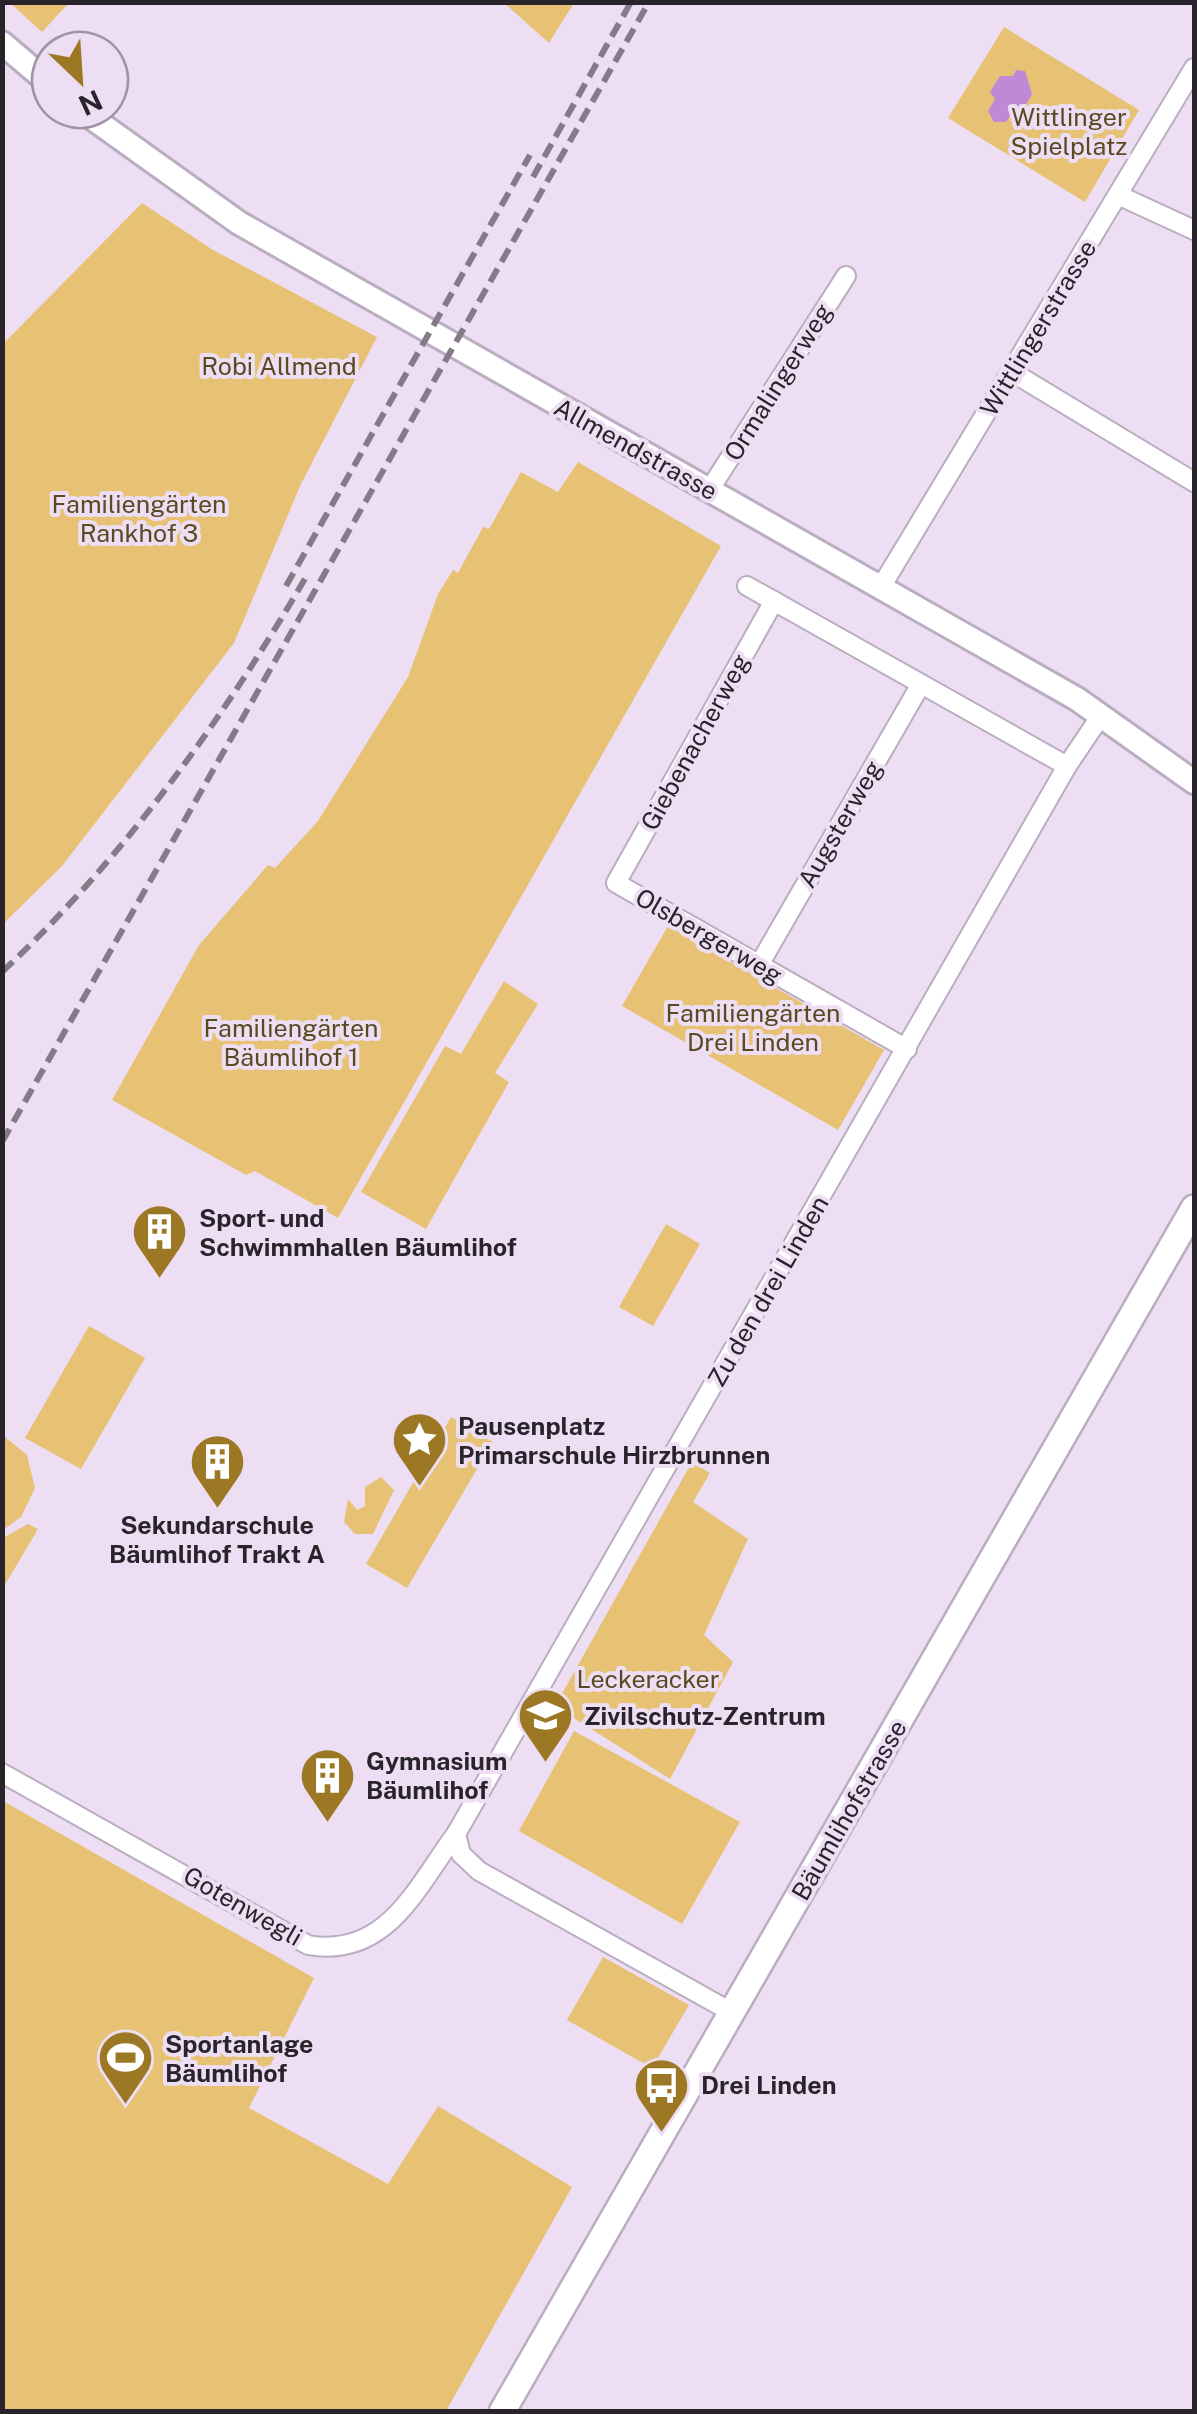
<svg xmlns="http://www.w3.org/2000/svg" width="1197" height="2414" font-family="'Public Sans',sans-serif">
  <style>
    .green { fill: #e7c275 }
    .water { fill: #c089d5 }
    .lines { fill: none; stroke-linecap: round; stroke-linejoin: round }
    .minor-casing { stroke: #bbadc1; stroke-width: 22 }
    .tertiary-casing { stroke: #bbadc1; stroke-width: 28 }
    .secondary-casing { stroke: #bbadc1; stroke-width: 30 }
    .minor { stroke: #fff; stroke-width: 18 }
    .tertiary { stroke: #fff; stroke-width: 22 }
    .secondary { stroke: #fff; stroke-width: 25 }
    .rail { stroke: #847a88; stroke-width: 6; stroke-dasharray: 15 8; stroke-linecap: butt }
    .labels { text-anchor: middle; stroke-width: 8; stroke-linejoin: round; paint-order: stroke }
    .park-label { font-size: 25px; fill: #5b4921; stroke: #eddef3 }
    .street-label { font-size: 25px; fill: #29242c; stroke: #eddef3 }
    .poi-label { font-size: 25px; font-weight: bold; fill: #29242c; stroke: #eddef3; text-anchor: start }
  </style>
  <rect width="100%" height="100%" fill="#eddef3"/>
  <g class="green">
    <polygon points="10,3 69,3 42,32"/>
    <polygon points="504,3 574,3 549,43"/>
    <polygon points="1004,27 1139,110 1085,202 948,118"/>
    <polygon points="142,203 213,250 377,337 301,484 234,643 62,866 3,924 3,344"/>
    <polygon points="578,462 721,546 338,1218 255,1171 246,1175 112,1100 199,945 268,865 275,868 318,821 408,677 438,594 453,570 458,573 483,527 489,529 521,472 558,492"/>
    <polygon points="668,926 884,1050 838,1130 622,1006"/>
    <polygon points="504,981 538,1004 495,1073 509,1082 426,1229 361,1192 445,1046 461,1054"/>
    <polygon points="666,1224 700,1244 653,1326 619,1307"/>
    <polygon points="89,1326 145,1358 81,1469 25,1438"/>
    <polygon points="451,1417 493,1442 407,1588 366,1564"/>
    <polygon points="5,1437 27,1455 35,1488 21,1517 3,1530"/>
    <polygon points="692,1462 710,1473 693,1502 748,1539 704,1635 733,1662 670,1779 555,1706"/>
    <polygon points="381,1477 394,1490 373,1534 355,1534 344,1522 348,1499 357,1510 365,1506 365,1487"/>
    <polygon points="28,1524 38,1529 3,1588 3,1538"/>
    <polygon points="574,1731 740,1822 682,1924 519,1831"/>
    <polygon points="3,1801 314,1978 249,2108 388,2184 438,2106 572,2187 446,2411 3,2411"/>
    <polygon points="603,1957 689,2005 652,2068 567,2020"/>
  </g>
  <polygon class="water" points="1016,70 1025,71 1032,94 1022,112 1013,111 1006,122 994,122 988,111 995,99 990,92 1000,76 1013,76"/>
  <g class="lines">
    <defs>
      <g id="minor">
        <polyline points="1118,195 1194,230"/>
        <polyline points="1012,372 1194,482"/>
        <polyline points="710,489 846,276"/>
        <polyline points="747,586 1067,766"/>
        <polyline points="881,587 1194,68"/>
        <polyline points="774,601 616,883 907,1049"/>
        <polyline points="759,965 921,684"/>
        <path d="M2 1773 308 1945C387 1959 417 1886 456 1834L1067 766 1100 717"/>
        <polyline points="456,1834 461,1854 479,1871 733,2013"/>
      </g>
      <g id="tertiary">
        <polyline points="2,43 50,84"/>
        <polyline points="81,110 239,223 1077,699 1194,782"/>
      </g>
      <polyline id="secondary" points="502,2412 1194,1208"/>
    </defs>
    <use href="#minor" class="minor-casing"/>
    <use href="#tertiary" class="tertiary-casing"/>
    <use href="#secondary" class="secondary-casing"/>
    <use href="#minor" class="minor"/>
    <use href="#tertiary" class="tertiary"/>
    <use href="#secondary" class="secondary"/>
    <g class="rail">
      <polyline points="533,177 631,2"/>
      <polyline points="286,586 530,155"/>
      <path d="M2 972C124 858 222 721 306 577"/>
      <polyline points="2,1142 649,2"/>
    </g>
  </g>
  <defs>
    <symbol id="building-pin" viewBox="-11 -11 22 30"><path d="M0 17L-7.5 6A9.5 9.5 0 1 1 7.5 6Z" fill="#9c7824" stroke="#eddef3"/><path d="M-4-6H4V6H1V3H-1V6H-4ZM-2.5-4.3h1.7v1.8h-1.7ZM.8-4.3h1.7v1.8H.8ZM-2.5-1h1.7V.8h-1.7ZM.8-1h1.7V.8H.8Z" fill="#fff"/></symbol>
    <symbol id="sight-pin" viewBox="-11 -11 22 30"><path d="M0 17L-7.5 6A9.5 9.5 0 1 1 7.5 6Z" fill="#9c7824" stroke="#eddef3"/><path d="M0-6L1.8-2.2L6-1.7L2.9 1.2L3.7 5.4L0 3.3L-3.7 5.4L-2.9 1.2L-6-1.7L-1.8-2.2Z" fill="#fff"/></symbol>
    <symbol id="school-pin" viewBox="-11 -11 22 30"><path d="M0 17L-7.5 6A9.5 9.5 0 1 1 7.5 6Z" fill="#9c7824" stroke="#eddef3"/><path d="M0-5L7-2L0 1L-7-2ZM-4 1L0 2.5L4 1V4Q0 6-4 4Z" fill="#fff"/></symbol>
    <symbol id="stadium-pin" viewBox="-11 -11 22 30"><path d="M0 17L-7.5 6A9.5 9.5 0 1 1 7.5 6Z" fill="#9c7824" stroke="#eddef3"/><path d="M0-5a6.5 5 0 1 0 0 10a6.5 5 0 1 0 0-10ZM-3.5-1.8h7v3.6h-7Z" fill="#fff"/></symbol>
    <symbol id="bus-pin" viewBox="-11 -11 22 30"><path d="M0 17L-7.5 6A9.5 9.5 0 1 1 7.5 6Z" fill="#9c7824" stroke="#eddef3"/><path d="M-5-6H5V4H4V6H2V4H-2V6H-4V4H-5ZM-3.5-4V0h7V-4ZM-3.5 1.2v1.5H-2V1.2ZM2 1.2v1.5H3.5V1.2Z" fill="#fff"/></symbol>
  </defs>
  <g fill-rule="evenodd">
    <use href="#building-pin" x="128" y="1200" width="63" height="86"/>
    <use href="#sight-pin" x="388" y="1408" width="63" height="86"/>
    <use href="#building-pin" x="186" y="1430" width="63" height="86"/>
    <use href="#school-pin" x="514" y="1684" width="63" height="86"/>
    <use href="#building-pin" x="296" y="1744" width="63" height="86"/>
    <use href="#stadium-pin" x="94" y="2026" width="63" height="86"/>
    <use href="#bus-pin" x="630" y="2054" width="63" height="86"/>
  </g>
  <g class="labels">
    <g class="park-label">
      <text x="1069" y="126">Wittlinger<tspan x="1069" dy="29">Spielplatz</tspan></text>
      <text x="279" y="375">Robi Allmend</text>
      <text x="139" y="513">Familiengärten<tspan x="139" dy="29">Rankhof 3</tspan></text>
      <text x="753" y="1022">Familiengärten<tspan x="753" dy="29">Drei Linden</tspan></text>
      <text x="291" y="1037">Familiengärten<tspan x="291" dy="29">Bäumlihof 1</tspan></text>
      <text x="648" y="1688">Leckeracker</text>
    </g>
    <g class="street-label">
      <text transform="translate(1038 328) rotate(-59)" y="9">Wittlingerstrasse</text>
      <text transform="translate(778 382) rotate(-58)" y="9">Ormalingerweg</text>
      <text transform="translate(636 449) rotate(29)" y="9">Allmendstrasse</text>
      <text transform="translate(695 742) rotate(-61)" y="9">Giebenacherweg</text>
      <text transform="translate(840 824) rotate(-60)" y="9">Augsterweg</text>
      <text transform="translate(709 936) rotate(30)" y="9">Olsbergerweg</text>
      <text transform="translate(768 1291) rotate(-60)" y="9">Zu den drei Linden</text>
      <text transform="translate(849 1810) rotate(-60)" y="9">Bäumlihofstrasse</text>
      <text transform="translate(243 1906) rotate(30)" y="9">Gotenwegli</text>
    </g>
    <g class="poi-label">
      <text x="199" y="1227">Sport- und<tspan x="199" dy="29">Schwimmhallen Bäumlihof</tspan></text>
      <text x="458" y="1435">Pausenplatz<tspan x="458" dy="29">Primarschule Hirzbrunnen</tspan></text>
      <text x="217" y="1534" text-anchor="middle">Sekundarschule<tspan x="217" dy="29">Bäumlihof Trakt A</tspan></text>
      <text x="584" y="1725">Zivilschutz-Zentrum</text>
      <text x="366" y="1770">Gymnasium<tspan x="366" dy="29">Bäumlihof</tspan></text>
      <text x="165" y="2053">Sportanlage<tspan x="165" dy="29">Bäumlihof</tspan></text>
      <text x="701" y="2094">Drei Linden</text>
    </g>
  </g>
  <rect width="1197" height="2414" fill="none" stroke="#29242c" stroke-width="10"/>
  <g transform="translate(80 80) rotate(155)"><circle r="48" fill="#eddef3" stroke="#9f94a3" stroke-width="2.5"/>
  <path d="M0-8L18 38L0 25L-18 38Z" fill="#9c7824"/>
  <text y="-15" font-size="28" font-weight="bold" text-anchor="middle" fill="#29242c">N</text>
  </g>
</svg>
